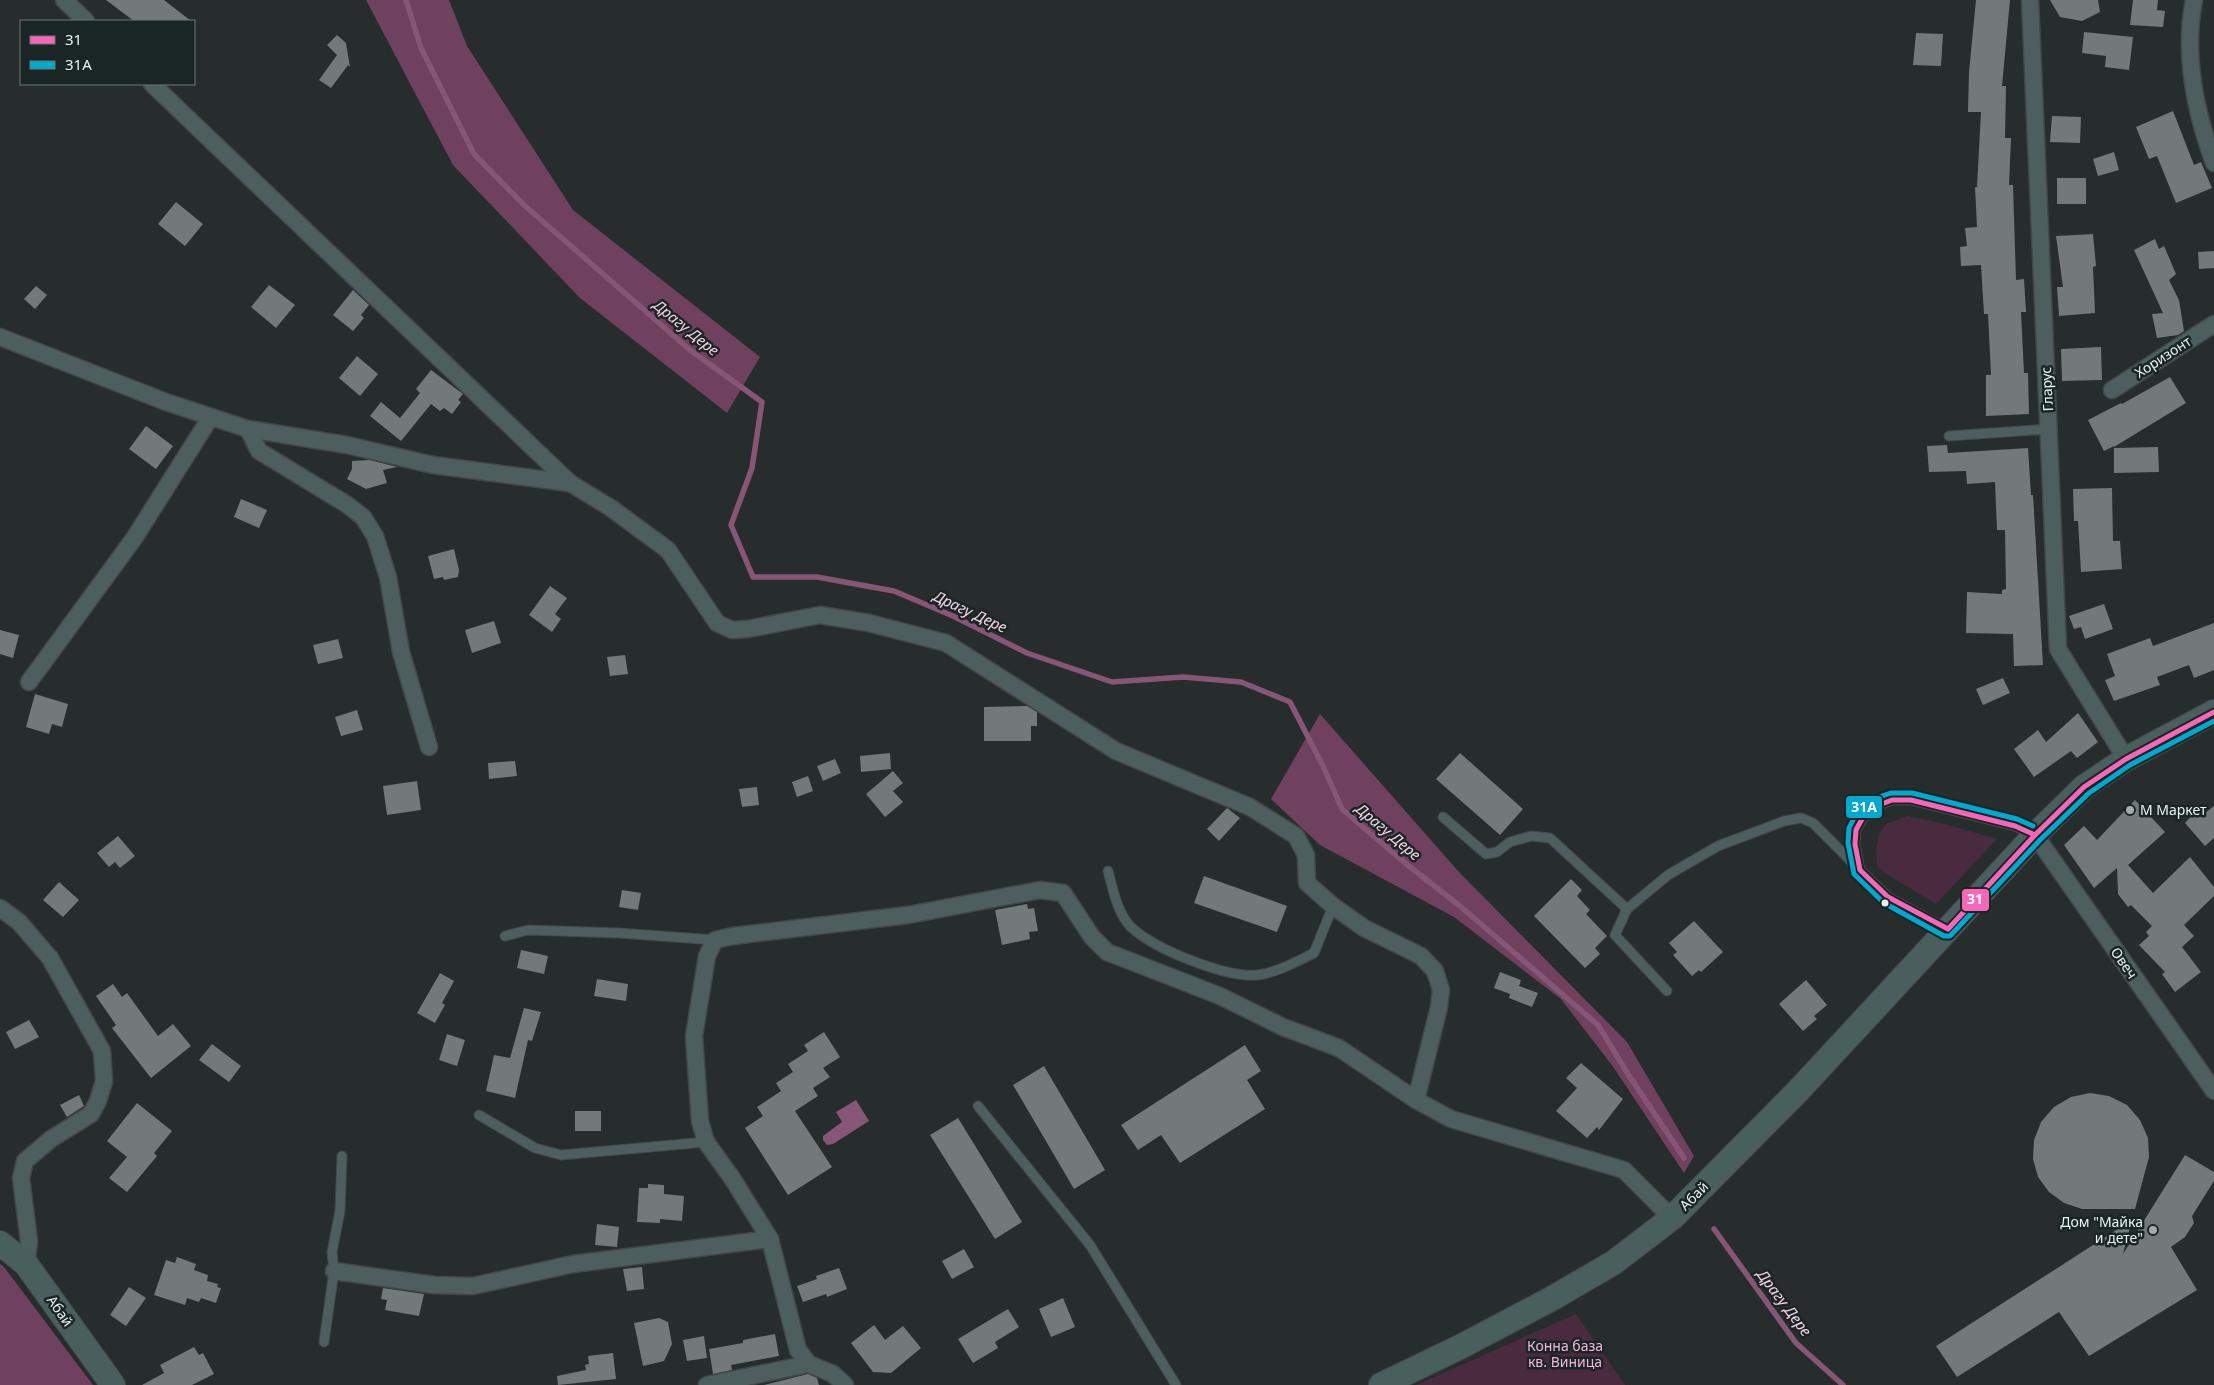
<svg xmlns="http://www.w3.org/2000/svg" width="2214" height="1385" font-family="'Noto Sans',sans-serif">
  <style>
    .green { fill: #4a2a3f }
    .forest { fill: #6f415e }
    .water { fill: #875575 }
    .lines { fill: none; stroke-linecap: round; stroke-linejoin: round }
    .stream { stroke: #875575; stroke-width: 5.5 }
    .building { fill: #727978 }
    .lane-casing { stroke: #424847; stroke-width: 11 }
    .street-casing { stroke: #424847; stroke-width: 19 }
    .secondary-casing { stroke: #424847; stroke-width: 26 }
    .lane { stroke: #4c5f5e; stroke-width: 9 }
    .street { stroke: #4c5f5e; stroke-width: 16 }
    .secondary { stroke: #485f5e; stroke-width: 24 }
    .bus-1-casing { stroke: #192625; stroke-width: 9 }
    .bus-2-casing { stroke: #192625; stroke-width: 9 }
    .bus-1 { stroke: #fa66b7; stroke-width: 5 }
    .bus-2 { stroke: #00a9ce; stroke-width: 5 }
    .poi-dot { fill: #a5adac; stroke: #192625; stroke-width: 2 }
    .bus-dot { fill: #eaf2f1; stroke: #192625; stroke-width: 2 }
    .labels { text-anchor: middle; stroke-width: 5; stroke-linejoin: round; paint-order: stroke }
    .street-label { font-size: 14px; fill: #eaf2f1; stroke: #192625 }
    .poi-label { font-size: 14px; fill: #eaf2f1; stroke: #192625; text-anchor: start }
    .park-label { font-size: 14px; fill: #f7b4dd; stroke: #192625 }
    .water-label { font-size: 15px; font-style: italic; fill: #f6d3e7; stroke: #192625 }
    .line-badge { stroke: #192625; stroke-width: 2 }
    .badge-label { font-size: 14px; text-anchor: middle; font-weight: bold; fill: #fff }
  </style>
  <rect width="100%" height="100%" fill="#262d2c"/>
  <g class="green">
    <polygon points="1907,816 1941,823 1997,839 1936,904 1883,872 1877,866 1876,850 1879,834 1886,824"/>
    <polygon points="1576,1314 1625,1385 1416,1385"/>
  </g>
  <g class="forest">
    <polygon points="366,0 449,0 467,46 573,210 760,357 727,413 580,298 453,165"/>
    <polygon points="1320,714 1459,872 1627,1042 1694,1156 1684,1173 1614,1068 1561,999 1454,917 1320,845 1271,799"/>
    <polygon points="0,1264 4,1267 93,1385 0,1385"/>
  </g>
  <polygon class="water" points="856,1100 869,1121 833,1144 827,1145 823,1140 823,1136 842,1122 836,1112"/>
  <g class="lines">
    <g class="stream">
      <polyline points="406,0 421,48 474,154 524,205 690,350 762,402 752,468 731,525 753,577 817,577 894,591 953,616 1027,653 1112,682 1183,677 1241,682 1290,702 1323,766 1342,809 1405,863 1460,906 1598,1025 1628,1074 1684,1158"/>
      <polyline points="1714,1229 1796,1343 1843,1385"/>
    </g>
  </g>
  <g class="building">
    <polygon points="106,0 164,0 191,21 134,21"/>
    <polygon points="1976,0 2010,0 2002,86 2006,86 2005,138 2011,138 2009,185 2013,185 2016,280 2024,279 2026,312 2021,312 2024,373 2028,373 2029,414 1986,416 1986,375 1991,375 1988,314 1984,314 1981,265 1961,266 1960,247 1967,246 1965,228 1977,227 1975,187 1977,187 1981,112 1968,112 1969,72"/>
    <polygon points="2050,0 2098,0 2100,12 2082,21 2060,17"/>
    <polygon points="2133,0 2158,0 2157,10 2165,11 2163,27 2130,25"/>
    <polygon points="2084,32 2133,37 2129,70 2105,67 2106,56 2082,53"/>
    <polygon points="1916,33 1943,34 1941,66 1913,65"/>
    <polygon points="337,35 346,43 350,67 348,65 331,88 319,80 337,55 327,45"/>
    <polygon points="2173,111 2194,165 2201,162 2212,188 2176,203 2157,156 2149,159 2136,127"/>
    <polygon points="2052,116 2081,117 2080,143 2050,142"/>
    <polygon points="2114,152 2119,170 2098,176 2093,159"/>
    <rect x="2057" y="178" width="29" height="26"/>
    <polygon points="176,202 203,224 185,246 158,224"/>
    <polygon points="2093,234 2096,266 2093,267 2095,313 2059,316 2057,287 2063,287 2056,236"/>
    <polygon points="2155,239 2159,249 2164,246 2176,274 2169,280 2179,300 2184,331 2178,335 2157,338 2152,314 2163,313 2134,250"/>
    <polygon points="2214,251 2214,268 2199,269 2198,252"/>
    <polygon points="269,285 295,305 276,328 251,307"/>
    <polygon points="36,286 47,295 35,309 24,299"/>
    <polygon points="353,290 369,305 361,315 364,318 353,331 333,315"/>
    <polygon points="2101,347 2102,380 2062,381 2061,349"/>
    <polygon points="357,356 378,374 360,396 339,378"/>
    <polygon points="431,370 463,394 458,400 461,402 452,414 444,408 440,411 431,404 401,441 370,416 381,402 400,418 420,393 416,389"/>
    <polygon points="2170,377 2186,403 2114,447 2114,446 2104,451 2088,420 2121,403 2122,404"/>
    <polygon points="146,426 173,446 156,469 129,449"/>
    <polygon points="1947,445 1948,453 2028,448 2031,495 2033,495 2043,665 2014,666 2013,634 1966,633 1967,592 2002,594 2002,590 2006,589 2005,530 1997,530 1995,482 1967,484 1966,471 1929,472 1927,446"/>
    <polygon points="2158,447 2159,472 2114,473 2114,448"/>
    <polygon points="370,460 397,467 383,470 387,483 366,489 347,479 352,469 352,461"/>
    <polygon points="2112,488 2113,541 2120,541 2122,569 2081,572 2078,521 2074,521 2073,489"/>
    <polygon points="241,499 267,510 259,528 234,517"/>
    <polygon points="454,549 459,570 458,577 444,580 443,577 434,579 428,556"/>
    <polygon points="550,586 567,598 555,614 561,619 552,632 529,615"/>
    <polygon points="2104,604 2113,629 2085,639 2081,627 2074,629 2069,616"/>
    <polygon points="494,621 501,643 472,653 465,630"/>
    <polygon points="2214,623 2214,670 2194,678 2189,665 2157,677 2160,685 2114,701 2105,680 2115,676 2107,654 2150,638 2153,646"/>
    <polygon points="0,630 19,635 13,658 0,654"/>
    <polygon points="338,639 343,658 318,664 313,645"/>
    <polygon points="625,655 628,674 610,676 607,657"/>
    <polygon points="2003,678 2010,693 1983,705 1976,689"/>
    <polygon points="35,694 68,704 62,727 52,724 49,734 26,727"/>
    <polygon points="1027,706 1037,712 1037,726 1031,726 1031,741 984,741 984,707"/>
    <polygon points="357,710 363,730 341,736 335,717"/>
    <polygon points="2078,713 2098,742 2077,758 2071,751 2034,777 2014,749 2038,730 2046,742"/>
    <polygon points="890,753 891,769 861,772 860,756"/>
    <polygon points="1460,753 1523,809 1500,835 1436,779"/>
    <polygon points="835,759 841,773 823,781 817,766"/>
    <polygon points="515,761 517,776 489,779 488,763"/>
    <polygon points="893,771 903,783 893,791 903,802 885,817 866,794"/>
    <polygon points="808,776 813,791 797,797 792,782"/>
    <polygon points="417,781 421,810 387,815 383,786"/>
    <polygon points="757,787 759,805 742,807 739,789"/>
    <polygon points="2135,800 2165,832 2128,865 2153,893 2190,857 2214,887 2214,896 2184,925 2194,936 2182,947 2201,972 2175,992 2162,974 2165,972 2139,945 2149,936 2146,932 2152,926 2131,905 2128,907 2118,894 2117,868 2094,888 2064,845 2084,826 2097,840"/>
    <polygon points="2214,806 2214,838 2205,846 2185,823 2198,809 2205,813"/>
    <polygon points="1227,808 1240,818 1219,841 1207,829"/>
    <polygon points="118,836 135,856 120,868 115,862 109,867 97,853"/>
    <polygon points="1204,876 1287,906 1277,932 1194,903"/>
    <polygon points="1571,879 1582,890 1577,896 1590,910 1586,914 1607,936 1595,948 1600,954 1585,968 1534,916"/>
    <polygon points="59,882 79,900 63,917 43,900"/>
    <polygon points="622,890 641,893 638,910 619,907"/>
    <polygon points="1027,904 1028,909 1034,908 1038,931 1029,932 1030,939 1002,945 995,910"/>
    <polygon points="1694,921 1723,952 1701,972 1699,970 1692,976 1673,955 1677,952 1669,943"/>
    <polygon points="521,950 548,956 544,974 517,968"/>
    <polygon points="1500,972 1521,980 1519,986 1538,993 1532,1007 1509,998 1510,994 1494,988"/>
    <polygon points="440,973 454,981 442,1003 445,1005 435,1023 417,1013"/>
    <polygon points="597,979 628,984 626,1001 594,996"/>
    <polygon points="1806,980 1827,1005 1814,1016 1817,1019 1803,1031 1779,1004"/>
    <polygon points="113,984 122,997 127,993 158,1036 173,1024 191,1046 151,1078 112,1028 116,1025 96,996"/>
    <polygon points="524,1008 541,1012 532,1041 528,1040 515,1098 486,1091 494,1055 510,1058"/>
    <polygon points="29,1020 39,1037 15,1049 6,1032"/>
    <polygon points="824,1032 840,1057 823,1068 830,1077 813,1088 818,1096 795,1111 832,1167 788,1195 745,1128 763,1116 757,1107 781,1091 776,1083 793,1072 788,1064 808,1051 804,1045"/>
    <polygon points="447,1034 465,1040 457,1066 439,1060"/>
    <polygon points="212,1044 241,1066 229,1082 199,1060"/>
    <polygon points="1245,1045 1261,1071 1247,1080 1265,1109 1180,1163 1161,1135 1138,1150 1121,1125"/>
    <polygon points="1581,1063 1623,1099 1599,1130 1597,1127 1587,1138 1556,1111 1577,1088 1566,1078"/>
    <polygon points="1044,1066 1105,1170 1074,1189 1013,1085"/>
    <polygon points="2090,1093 2109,1096 2127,1105 2140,1120 2148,1138 2149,1157 2135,1209 2082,1209 2064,1203 2049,1192 2038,1177 2033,1159 2034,1140 2041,1122 2054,1107 2071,1097"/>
    <polygon points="79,1095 84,1106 67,1117 60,1105"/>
    <polygon points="137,1103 172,1131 154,1153 157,1156 127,1192 109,1178 127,1157 107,1141"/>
    <rect x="575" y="1111" width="26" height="20"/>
    <polygon points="958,1118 1022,1222 995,1239 930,1135"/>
    <polygon points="2185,1155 2214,1172 2214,1181 2192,1216 2194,1223 2185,1237 2171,1247 2197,1290 2089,1356 2059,1312 1957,1377 1936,1346 2132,1220 2123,1254"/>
    <polygon points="648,1184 664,1185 664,1194 684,1196 682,1221 660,1219 660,1223 637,1222 639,1188 648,1188"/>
    <polygon points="597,1224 619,1227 617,1247 595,1245"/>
    <polygon points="964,1249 974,1267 952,1279 942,1261"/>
    <polygon points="177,1257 196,1264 194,1270 208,1275 207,1281 218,1284 217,1287 221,1288 216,1303 201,1298 199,1302 187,1298 185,1305 154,1295 166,1260 175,1263"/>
    <polygon points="642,1267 644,1289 627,1291 623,1269"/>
    <polygon points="839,1268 847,1289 827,1297 826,1294 803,1302 797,1286 817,1279 816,1276"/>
    <polygon points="129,1287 146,1298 126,1326 110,1315"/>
    <polygon points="383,1288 424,1294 419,1316 385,1310 387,1300 381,1299"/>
    <polygon points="1063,1298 1075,1327 1051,1337 1039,1309"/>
    <polygon points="1008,1309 1019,1327 995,1342 998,1348 973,1363 958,1339"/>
    <polygon points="659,1318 668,1322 672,1344 664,1361 643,1366 634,1323"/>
    <polygon points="874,1325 885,1340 903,1326 921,1348 891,1373 873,1372 851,1343"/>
    <polygon points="775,1334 779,1356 731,1365 732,1370 713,1374 709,1349 743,1343 743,1340"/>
    <polygon points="704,1336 707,1358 687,1361 683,1340"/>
    <polygon points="194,1347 199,1355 203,1353 214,1374 192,1385 142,1385 164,1373 160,1365"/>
    <polygon points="613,1353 616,1379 558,1385 557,1376 586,1370 585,1365 589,1364 588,1356"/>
    <polygon points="808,1374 817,1378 819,1385 764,1385"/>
  </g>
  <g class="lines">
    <defs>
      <g id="lane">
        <polyline points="1949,436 2049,429"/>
        <polyline points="1443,817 1486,854 1497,852 1510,842 1531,836 1550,838 1627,909"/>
        <path d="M1108 871C1113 889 1117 913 1131 927 1154 949 1226 978 1257 975 1276 973 1298 961 1314 953L1333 906"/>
        <polyline points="1947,929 1888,897 1860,870 1855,844 1856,830 1862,819 1879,805 1892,800 1911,800 2015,826 2034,835"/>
        <polyline points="505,936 528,930 619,933 715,940"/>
        <polyline points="1667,991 1615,935 1627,909 1668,875 1718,846 1784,821 1801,818 1813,823 1860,870"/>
        <polyline points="978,1106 1090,1245 1176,1385"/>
        <polyline points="479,1115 535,1148 561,1155 706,1142"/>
        <polyline points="324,1342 334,1271 332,1252 340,1211 342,1156"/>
      </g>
      <g id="street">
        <polyline points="64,0 86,21"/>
        <polyline points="2030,0 2058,649 2126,759"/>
        <path d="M2194 0C2183 55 2195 111 2214 163"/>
        <polyline points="152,84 570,483 611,508 668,550 717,623 732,630 748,629 820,615 869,623 946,643 1116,751 1250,807 1296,836 1306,855 1307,883 1333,906 1364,928 1421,956 1435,971 1441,990 1439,1007 1416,1100 1451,1119 1624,1170 1672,1218"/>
        <polyline points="0,337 166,402 248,429 347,445 433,465 570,483"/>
        <polyline points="2112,390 2214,324"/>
        <polyline points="248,429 259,451 346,504 363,517 375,536 388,577 401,652 429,747"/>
        <polyline points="29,682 135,537 210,418"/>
        <polyline points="2035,835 2214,1091"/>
        <polyline points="0,908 19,922 50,958 102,1051 104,1081 98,1101 91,1114 51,1139 25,1161 21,1178 29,1241 26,1264"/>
        <polyline points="334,1271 434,1285 473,1286 573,1264 770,1239"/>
        <polyline points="707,1385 809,1364"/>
        <polyline points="845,1385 833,1374 809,1364 798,1350 770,1239 732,1178 706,1142 700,1121 694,1036 707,956 715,940 733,936 908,915 1040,890 1063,893 1092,937 1107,952 1220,996 1283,1027 1339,1048 1416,1100"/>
      </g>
      <g id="secondary">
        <polyline points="0,1243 26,1264 113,1385"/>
        <polyline points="1381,1385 1460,1347 1551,1299 1613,1263 1672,1218 1798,1091 2035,835 2084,787 2126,759 2214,712"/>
      </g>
    </defs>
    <use href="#lane" class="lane-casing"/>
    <use href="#street" class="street-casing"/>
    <use href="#secondary" class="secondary-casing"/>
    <use href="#lane" class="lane"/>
    <use href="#street" class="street"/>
    <use href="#secondary" class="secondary"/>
    <defs>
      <g id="bus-1">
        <polygon points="1892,800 1911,800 2015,826 2035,835 1948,929 1888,897 1860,870 1855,844 1856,830 1862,819 1879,805"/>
        <polyline points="2035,835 2084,787 2126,759 2214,712"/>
      </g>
      <polyline id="bus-2" points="2033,826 2017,819 1912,793 1891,793 1876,798 1856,814 1849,828 1848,843 1854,874 1884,903 1944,936 1950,936 2040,840 2089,793 2130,765 2214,721"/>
    </defs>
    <use href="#bus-1" class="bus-1-casing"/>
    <use href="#bus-2" class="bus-2-casing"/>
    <use href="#bus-1" class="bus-1"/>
    <use href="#bus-2" class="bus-2"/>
  </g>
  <g class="poi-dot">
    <circle cx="2130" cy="810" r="5"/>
    <circle cx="2153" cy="1230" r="5"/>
  </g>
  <circle class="bus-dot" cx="1885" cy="903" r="4.5"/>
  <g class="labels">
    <g class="street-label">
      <text transform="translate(2163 357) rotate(-33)" y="5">Хоризонт</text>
      <text transform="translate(2047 389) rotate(-93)" y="5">Гларус</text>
      <text transform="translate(2124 963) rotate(55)" y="5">Овеч</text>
      <text transform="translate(1694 1196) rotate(-45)" y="5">Абай</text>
      <text transform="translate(60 1311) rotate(55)" y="5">Абай</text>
    </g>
    <g class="poi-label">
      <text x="2140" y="815">М Маркет</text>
      <text x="2143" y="1227" text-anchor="end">Дом "Майка<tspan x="2143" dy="16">и дете"</tspan></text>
    </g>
    <g class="park-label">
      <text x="1565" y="1351">Конна база<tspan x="1565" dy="16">кв. Виница</tspan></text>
    </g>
    <g class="water-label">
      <text transform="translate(686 328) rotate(39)" y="5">Драгу Дере</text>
      <text transform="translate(970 612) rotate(25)" y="5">Драгу Дере</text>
      <text transform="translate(1388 832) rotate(40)" y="5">Драгу Дере</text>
      <text transform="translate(1784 1303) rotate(53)" y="5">Драгу Дере</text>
    </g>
  </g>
  <g class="line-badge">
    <rect x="1845" y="795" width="38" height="24" rx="5" fill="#00a9ce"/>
    <rect x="1961" y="888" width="29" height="24" rx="5" fill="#fa66b7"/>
  </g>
  <g class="badge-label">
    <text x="1864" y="812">31А</text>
    <text x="1975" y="904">31</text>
  </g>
  <rect x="20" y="20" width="175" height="65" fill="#192625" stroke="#6d7877"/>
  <rect x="30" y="36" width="25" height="8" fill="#fa66b7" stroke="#6d7877"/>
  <text x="65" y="45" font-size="15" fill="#eaf2f1">31</text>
  <rect x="30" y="61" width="25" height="8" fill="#00a9ce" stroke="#6d7877"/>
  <text x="65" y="70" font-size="15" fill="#eaf2f1">31А</text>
</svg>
